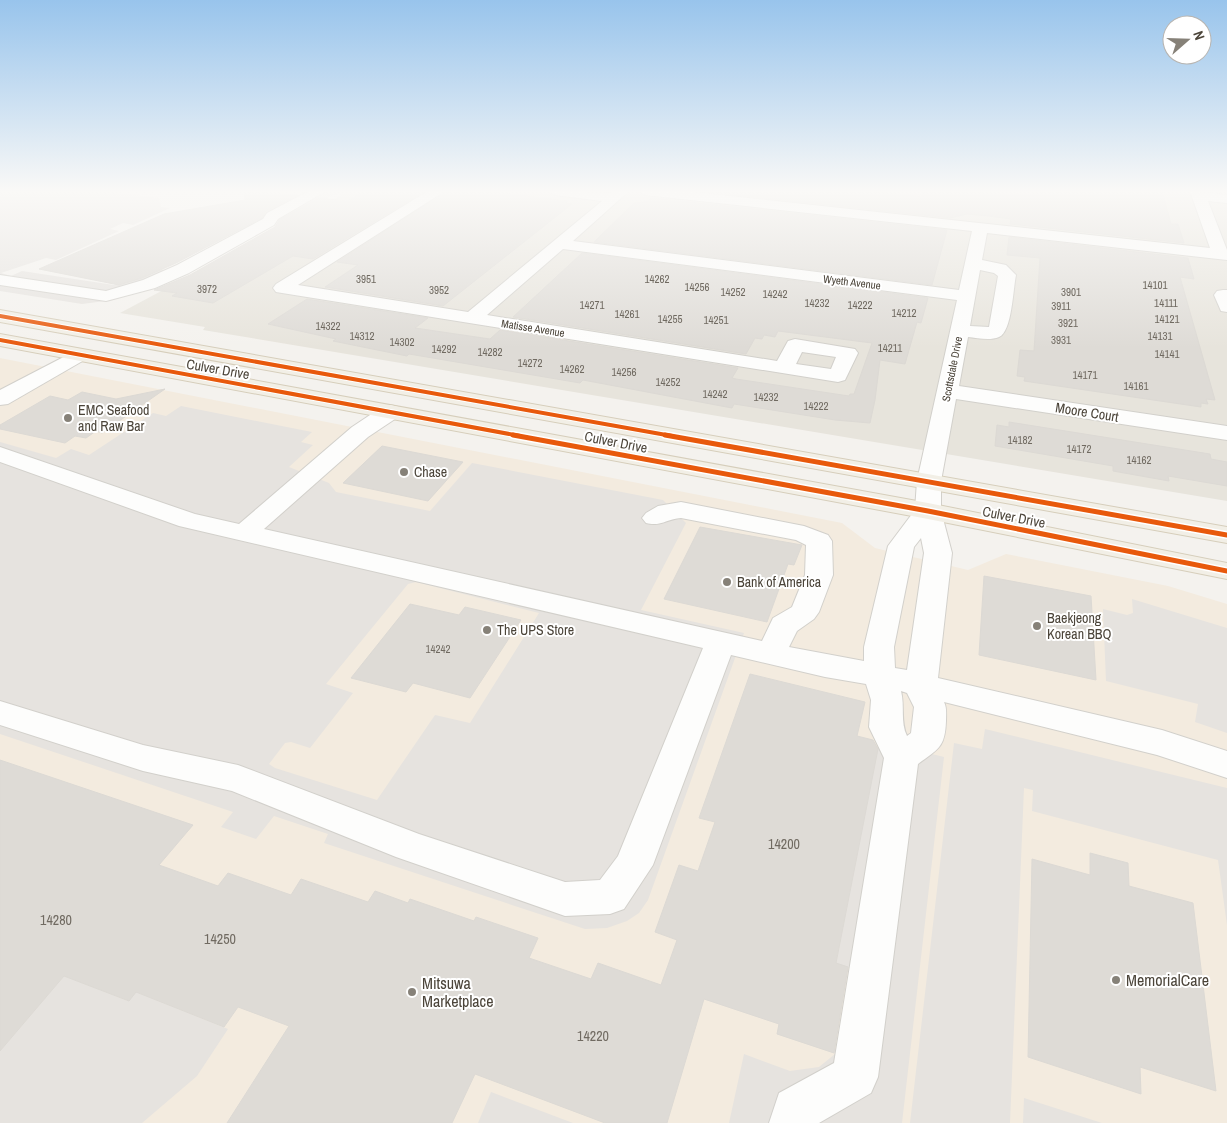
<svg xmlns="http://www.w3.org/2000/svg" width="1227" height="1123" font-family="'Archivo Narrow',sans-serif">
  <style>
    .residential { fill: #e7e4dc }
    .commercial { fill: #f3ebdf }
    .parking { fill: #e6e3df; fill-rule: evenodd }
    .building { fill: #dedbd6; stroke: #dcd9d4 }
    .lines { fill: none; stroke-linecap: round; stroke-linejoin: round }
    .minor-casing { stroke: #d2d0cb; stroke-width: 2 }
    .major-casing { stroke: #d6cebb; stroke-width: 2 }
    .minor { fill: #fdfdfc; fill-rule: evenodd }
    .major { fill: #f2efe6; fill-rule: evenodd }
    .cycleway-far1-casing { stroke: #fff; stroke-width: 6 }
    .cycleway-casing { stroke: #fff; stroke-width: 8 }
    .cycleway-far1 { stroke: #e8590c; stroke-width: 4 }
    .cycleway { stroke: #e8590c; stroke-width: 5 }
    .poi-dot { fill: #868178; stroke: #fff; stroke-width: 2 }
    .labels { text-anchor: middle; stroke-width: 4; stroke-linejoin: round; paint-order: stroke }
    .number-label { font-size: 11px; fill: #706a61 }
    .far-street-label { font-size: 11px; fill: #4b4439; stroke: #fff }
    .street-label { font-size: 14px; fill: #4b4439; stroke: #fff }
    .poi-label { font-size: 14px; fill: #4b4439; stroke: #fff; text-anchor: start }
    .near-number-label { font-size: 14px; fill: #706a61 }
    .near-poi-label { font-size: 16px; fill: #4b4439; stroke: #fff; text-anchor: start }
  </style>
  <rect width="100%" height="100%" fill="#f4f2ee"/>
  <polygon class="residential" points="349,191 1227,191 1227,501 203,330 205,327 120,313"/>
  <polygon class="commercial" points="0,358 842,523 875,548 968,570 1006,554 1168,586 1227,604 1227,1123 0,1123"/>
  <g class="parking">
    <polygon points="0,191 102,191 159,198 161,207 170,208 133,225 123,223 110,229 119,231 56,260 46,258 1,273 11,276 22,271 114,285 126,283 154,268 181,273 140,291 113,300 82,304 0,291"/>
    <polygon points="311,191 341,191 289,219 279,218 274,223 233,217 277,194 300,197"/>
    <path d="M181 406 312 432 301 442 313 445 289 467 329 483 336 492 430 511 472 463 663 500 686 523 641 610 744 633 648 900 639 913 627 921 607 928 585 929 324 843 328 834 274 816 256 839 221 827 233 812 0 734V442L56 458 71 449 89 455 153 413 166 416ZM416 582 539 613 470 723 435 715 377 800 275 768 269 764 285 743 291 742 310 748 353 693 326 684 408 584Z"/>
    <polygon points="1132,599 1227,628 1227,733 1195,722 1198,704 1106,681 1103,609 1127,615 1133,613"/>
    <polygon points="985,729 1227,788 1227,925 1218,860 1032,811 1033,790 1024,788 1010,1123 910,1123 954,743 982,749"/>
    <polygon points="879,741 944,757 902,1123 729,1123 744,1054 790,1071 819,1067 835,1054 850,968 836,963"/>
    <polygon points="64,976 128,1001 136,992 228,1029 197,1076 142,1123 0,1123 0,1051"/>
    <polygon points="491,1092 573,1123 478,1123"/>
    <polygon points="1024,1098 1102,1123 1023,1123"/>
  </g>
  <g class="building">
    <polygon points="244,191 298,195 266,211 262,218 176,263 142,278 119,285 39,269 164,214 245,200"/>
    <polygon points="366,191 425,191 313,259 293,256 213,303 172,296 177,293 154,290 190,275 275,227 279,220 319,198 347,201"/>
    <polygon points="447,191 483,191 568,201 566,203 572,204 443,306 325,287 358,265 337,262"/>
    <polygon points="700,191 868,191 922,197 924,191 964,191 1018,196 1035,194 1035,191 1162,191 1171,224 1178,224 1184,243 1010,224 1011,219 988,216 967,214 950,218"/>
    <polygon points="652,198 947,230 932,285 594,242 634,203 646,202"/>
    <polygon points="1009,237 1188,258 1194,279 1180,277 1215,400 1206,399 1208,404 1201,403 1201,407 1024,381 1025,377 1017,376 1020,350 1034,351 1040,258 1007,255"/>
    <polygon points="582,253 928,298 921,323 917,322 905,364 880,360 875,400 870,423 835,420 734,404 732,408 583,380 580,383 409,354 407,356 333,341 336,339 268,324 307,299 428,318 415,328 490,339 500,330 738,368 732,378 736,379 849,396 850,394 854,394 872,343 778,331 775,337 764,335 762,339 755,338 746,354 513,317"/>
    <polygon points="165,389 102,433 96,431 86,438 75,436 65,443 0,429 0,425 50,396 68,400 82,392 116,399"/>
    <polygon points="1009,422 1210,454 1211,459 1227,462 1227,486 1168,476 1169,481 1113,471 1113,466 995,446 997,425 1009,427"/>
    <polygon points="382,446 463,462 428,501 343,483"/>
    <polygon points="700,527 802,545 794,565 788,564 767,622 664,599"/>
    <polygon points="984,576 1091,596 1096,680 979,655"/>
    <polygon points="410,604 459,615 465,607 521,620 470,698 413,683 406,692 351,678"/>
    <polygon points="750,674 865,702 857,736 873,740 878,749 836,963 848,967 834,1053 777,1034 779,1024 704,999 667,1123 605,1123 475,1074 452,1123 227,1123 289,1026 238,1007 224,1027 136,992 129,1001 64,976 0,1051 0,760 193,825 159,865 218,886 228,873 291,895 301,879 368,902 375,891 408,903 410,899 474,921 476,917 538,938 529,958 591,979 598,963 661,985 677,940 655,932 679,865 698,871 715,822 699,818"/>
    <polygon points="1090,853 1128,863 1129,886 1193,903 1216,1091 1140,1067 1141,1094 1028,1057 1032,859 1090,875"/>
  </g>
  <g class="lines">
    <defs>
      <g id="minor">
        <polygon points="309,191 326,191 278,219 274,225 189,273 155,288 106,301 0,285 0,275 106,291 143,280 177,265 263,219 267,213"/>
        <path d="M428 191H445L298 285 468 312 602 201 555 195 548 191 611 193 614 191H629L573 241 959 290 972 231 645 195 638 191H683L1210 248 1190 191 1227 195V203L1208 201 1227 250V260L987 233 982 260 1006 265 1016 275C1013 289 1012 332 999 337 990 341 977 338 968 337L959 386 1227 426V440L956 399 941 481V511L952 553 938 678 1162 730 1227 751V778L1157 755 944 702C947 708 946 714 946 721 945 748 938 749 918 764L878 1077 871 1093 819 1123H769L779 1093 834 1063 884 758 869 727 871 700 866 684 825 677 731 655 653 865 624 909 610 914 565 916 396 857 232 791 143 771 0 725V701L143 745 238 765 419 834 565 882 600 880 618 856 703 648 179 526 0 462V447L195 514 239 524 352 427 382 407 390 405 398 407 401 412 398 417 368 437 264 529 762 641 773 618 792 607 805 575 806 545 796 540 681 518C667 519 660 527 646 523L642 518 646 513 658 506 681 502 804 526 828 535 832 541 833 575 819 612 814 619 797 631 789 647 864 661V647L888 546 915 510 917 481 957 300 563 249 487 315 777 361 788 341 795 339 855 349 858 353 845 380 838 382 282 293 276 292 273 288 276 284ZM980 270 994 273 998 276 989 327 970 326ZM802 352 836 357 831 369 796 364ZM921 538 924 553 907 670 895 668 894 647 914 547ZM901 691 907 693 914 707 911 733 907 736C900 722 905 706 901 691Z"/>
        <polygon points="1223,290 1227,290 1227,312 1221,311 1214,295 1217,291"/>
        <polygon points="79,349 86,351 89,355 86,359 8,404 0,405 0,390"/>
      </g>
      <g id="major">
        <polygon points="0,310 1227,527 1227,543 0,322"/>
        <polygon points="0,334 928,503 1227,563 1227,579 928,519 0,346"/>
      </g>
    </defs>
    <use href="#minor" class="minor-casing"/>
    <use href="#major" class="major-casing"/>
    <use href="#minor" class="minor"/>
    <use href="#major" class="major"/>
    <defs>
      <g id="cycleway-far1">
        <polyline points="0,316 672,436"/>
        <polyline points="0,340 520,436"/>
      </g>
      <g id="cycleway">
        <polyline points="513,435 928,511 1227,571"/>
        <polyline points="665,435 1227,535"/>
      </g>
    </defs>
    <use href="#cycleway-far1" class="cycleway-far1-casing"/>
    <use href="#cycleway" class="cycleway-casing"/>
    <use href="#cycleway-far1" class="cycleway-far1"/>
    <use href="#cycleway" class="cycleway"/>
  </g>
  <linearGradient id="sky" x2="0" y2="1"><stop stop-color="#98c4ec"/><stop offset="0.55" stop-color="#faf9f7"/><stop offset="1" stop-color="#faf9f7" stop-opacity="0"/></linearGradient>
  <rect width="1227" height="348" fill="url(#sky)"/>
  <g class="poi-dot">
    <circle cx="68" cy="418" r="5"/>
    <circle cx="404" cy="472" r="5"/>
    <circle cx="727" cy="582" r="5"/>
    <circle cx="1037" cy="626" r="5"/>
    <circle cx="487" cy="630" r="5"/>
    <circle cx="1116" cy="980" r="5"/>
    <circle cx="412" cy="992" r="5"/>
  </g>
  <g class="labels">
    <g class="number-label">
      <text x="366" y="283">3951</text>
      <text x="657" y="283">14262</text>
      <text x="1155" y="289">14101</text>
      <text x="697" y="291">14256</text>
      <text x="207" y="293">3972</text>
      <text x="439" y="294">3952</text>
      <text x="733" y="296">14252</text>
      <text x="1071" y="296">3901</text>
      <text x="775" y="298">14242</text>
      <text x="817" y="307">14232</text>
      <text x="1166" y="307">14111</text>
      <text x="592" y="309">14271</text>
      <text x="860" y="309">14222</text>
      <text x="1061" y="310">3911</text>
      <text x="904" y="317">14212</text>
      <text x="627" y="318">14261</text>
      <text x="670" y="323">14255</text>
      <text x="1167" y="323">14121</text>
      <text x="716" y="324">14251</text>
      <text x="1068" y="327">3921</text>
      <text x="328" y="330">14322</text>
      <text x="362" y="340">14312</text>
      <text x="1160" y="340">14131</text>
      <text x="1061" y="344">3931</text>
      <text x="402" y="346">14302</text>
      <text x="890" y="352">14211</text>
      <text x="444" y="353">14292</text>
      <text x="490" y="356">14282</text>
      <text x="1167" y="358">14141</text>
      <text x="530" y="367">14272</text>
      <text x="572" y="373">14262</text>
      <text x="624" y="376">14256</text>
      <text x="1085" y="379">14171</text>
      <text x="668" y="386">14252</text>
      <text x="1136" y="390">14161</text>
      <text x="715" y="398">14242</text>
      <text x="766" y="401">14232</text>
      <text x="816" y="410">14222</text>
      <text x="1020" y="444">14182</text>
      <text x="1079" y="453">14172</text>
      <text x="1139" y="464">14162</text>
      <text x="438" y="653">14242</text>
    </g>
    <g class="far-street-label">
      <text transform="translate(852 282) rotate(7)" y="4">Wyeth Avenue</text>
      <text transform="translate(533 328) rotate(9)" y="4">Matisse Avenue</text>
      <text transform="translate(952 369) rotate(-79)" y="4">Scottsdale Drive</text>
    </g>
    <g class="street-label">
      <text transform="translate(218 369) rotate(10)" y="5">Culver Drive</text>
      <text transform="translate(1087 412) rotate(9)" y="5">Moore Court</text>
      <text transform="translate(616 442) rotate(11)" y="5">Culver Drive</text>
      <text transform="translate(1014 517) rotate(11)" y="5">Culver Drive</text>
    </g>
    <g class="poi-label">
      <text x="78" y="415">EMC Seafood<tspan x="78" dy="16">and Raw Bar</tspan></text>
      <text x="414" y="477">Chase</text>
      <text x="737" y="587">Bank of America</text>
      <text x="1047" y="623">Baekjeong<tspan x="1047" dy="16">Korean BBQ</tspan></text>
      <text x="497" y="635">The UPS Store</text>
    </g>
    <g class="near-number-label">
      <text x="784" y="849">14200</text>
      <text x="56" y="925">14280</text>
      <text x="220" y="944">14250</text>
      <text x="593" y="1041">14220</text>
    </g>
    <g class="near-poi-label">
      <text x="1126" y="986">MemorialCare</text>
      <text x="422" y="989">Mitsuwa<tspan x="422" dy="18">Marketplace</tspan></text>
    </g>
  </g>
  <g transform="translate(1187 40) rotate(70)"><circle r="24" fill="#ffffff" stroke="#b7b4b0"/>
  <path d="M0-4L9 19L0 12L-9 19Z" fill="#868178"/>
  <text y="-8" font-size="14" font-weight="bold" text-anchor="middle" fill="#4b4439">N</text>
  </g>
</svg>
